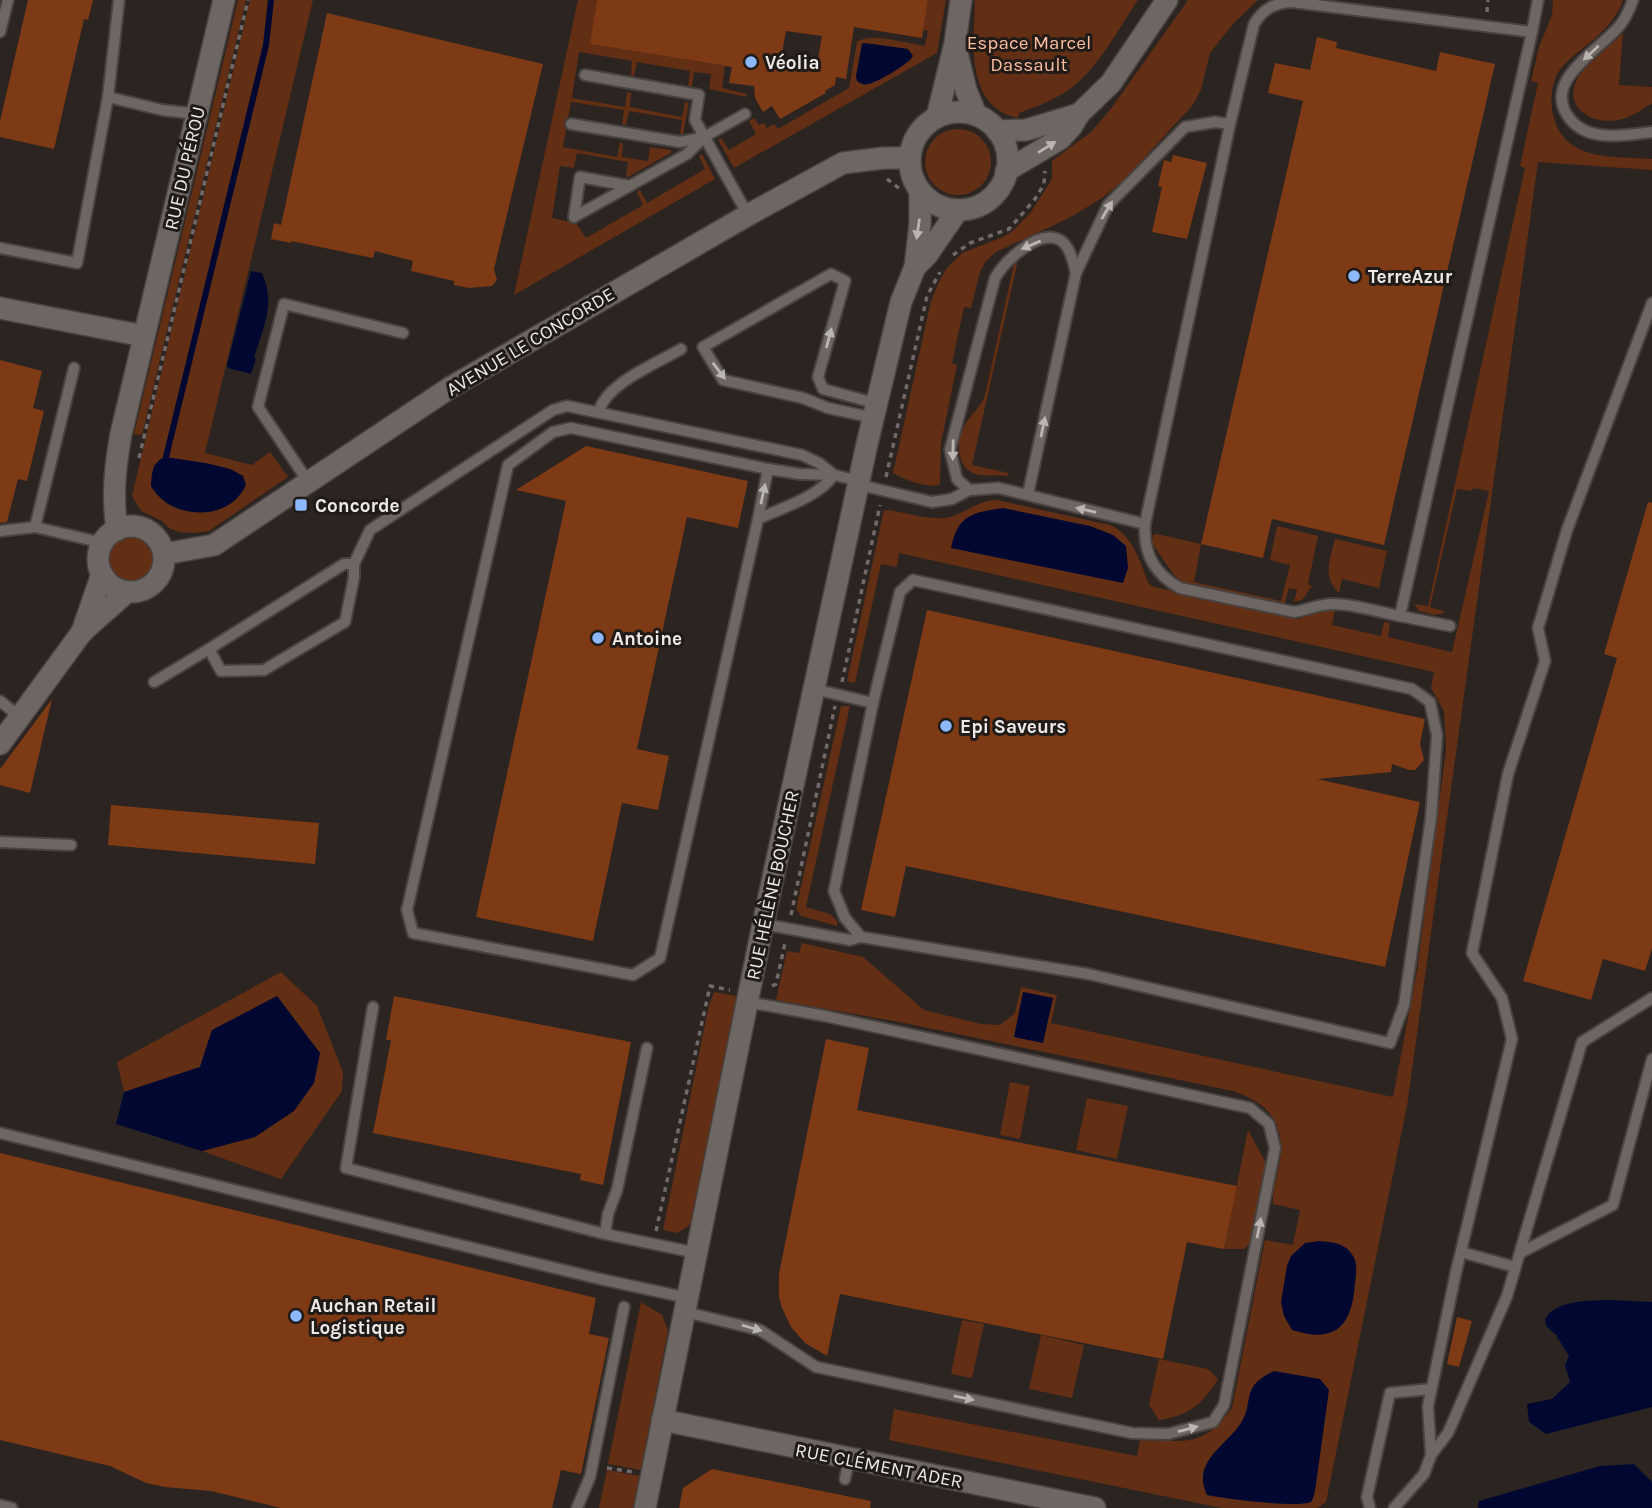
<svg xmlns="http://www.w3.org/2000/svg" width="1652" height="1508" font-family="Karla,sans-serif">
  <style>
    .green { fill: #622e14; fill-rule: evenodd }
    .water { fill: #000831 }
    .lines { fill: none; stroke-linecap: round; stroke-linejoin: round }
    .stream { stroke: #000831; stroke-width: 6 }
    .building { fill: #7e3915; fill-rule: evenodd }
    .service-casing { stroke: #484240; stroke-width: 14 }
    .minor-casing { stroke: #484240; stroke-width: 24 }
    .path { stroke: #716a68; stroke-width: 3.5; stroke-dasharray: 5 5; stroke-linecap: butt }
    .service { stroke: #6e6662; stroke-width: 10 }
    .minor { stroke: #6e6662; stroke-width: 21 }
    .oneway { fill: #bbb5b2 }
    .poi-dot { fill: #8db9fc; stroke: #211b18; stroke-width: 2.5 }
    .labels { text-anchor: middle; stroke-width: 6; stroke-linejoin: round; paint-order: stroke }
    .park-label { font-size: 19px; fill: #fcbda1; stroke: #211b18 }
    .poi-label { font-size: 19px; font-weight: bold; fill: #eee9e7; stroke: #211b18; text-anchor: start }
    .street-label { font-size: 19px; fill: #eee9e7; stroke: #211b18 }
  </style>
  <rect width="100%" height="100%" fill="#2b2421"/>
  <g class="green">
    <polygon points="238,0 246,0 142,435 134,434"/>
    <path d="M250 0H313L205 453 252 465 270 452 288 477 209 531 196 533 179 532 169 528 162 521 141 511 132 496ZM205 463 230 469 243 476 215 510C189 515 165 511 151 486L154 465Z"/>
    <polygon points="578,0 597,0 591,44 725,66 722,88 747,94 746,97 709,89 711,74 694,72 692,86 688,86 690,71 637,62 634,76 631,75 632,61 579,52 572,98 625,107 627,92 631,93 630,107 682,117 685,102 689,103 683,134 680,134 682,120 629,111 626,125 622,125 624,110 571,102 563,147 617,157 620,142 623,143 622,157 648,161 650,147 671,150 671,153 628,177 626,177 628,162 577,153 574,168 560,166 552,218 576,223 586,238 643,205 637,192 640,190 647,203 705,169 699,156 702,154 715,179 514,295"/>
    <path d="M928 0H946L937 53 734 168 718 140 721 138 729 150 756 134 749 121 754 118 759 125 764 123 767 128 774 124 778 129 849 88 857 42C869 32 909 44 925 46L928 31 923 30ZM864 43 908 49 911 60 877 80Z"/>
    <path d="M975 0H1138C1117 31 1096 73 1064 93 1049 102 1035 107 1019 113L1018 118C964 106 974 43 975 0Z"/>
    <path d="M1188 0H1258L1233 24 1210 53 1201 90 1192 106 1122 182 1102 198 1069 218 996 252 986 261 980 272 971 308 964 307 952 363 957 365 941 443 940 484 936 486C920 485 907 481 893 473L931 301 938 284 946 269 962 253 1003 237 1013 231 1031 212 1052 179V161L1091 132 1110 110Z"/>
    <path d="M1553 0H1623C1613 31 1583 45 1562 67 1553 77 1550 96 1552 109 1560 162 1610 156 1652 159V170L1538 162 1407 1106 1326 1502 1317 1508H1222L889 1440 894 1409 1137 1456 1140 1440C1186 1441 1203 1448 1232 1408L1265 1240 1293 1245 1300 1210 1273 1204C1272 1189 1278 1175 1280 1160 1285 1121 1267 1103 1233 1091L899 1022 776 1000 787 951 799 953 802 943 863 957 924 1010 981 1024 1000 1025 1015 1013 1021 987 1057 995 1051 1023 1393 1097 1417 971 1446 750 1444 711 1431 688 1434 672 899 553 897 567 881 564 855 683 847 681 884 510C905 511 930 522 950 517 967 512 979 500 997 500L1110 525C1133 535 1140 562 1149 584L1154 587 1298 619 1324 610H1335L1332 625 1381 636 1384 622 1390 623 1388 637 1452 652 1489 491 1473 488 1472 491 1457 489 1430 607 1444 611 1443 613 1435 615 1419 611 1414 604 1428 606 1525 168 1520 166 1538 83 1531 81 1539 47 1552 15Z"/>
    <path d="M1623 33 1619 85 1652 87V103C1641 110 1631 118 1618 120 1594 125 1564 109 1576 81 1584 65 1610 46 1623 33Z"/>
    <circle cx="958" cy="162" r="33"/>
    <path d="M1018 260 972 465 1009 473 1008 476C999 475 988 476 979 475 955 470 955 440 966 423 972 413 981 407 985 395L1014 264Z"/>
    <polygon points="1277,526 1318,536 1308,584 1312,586 1302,600 1294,602 1297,590 1289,588 1284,605 1184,583 1174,575 1151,542 1153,535 1157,534 1201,544 1194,582 1281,601 1290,565 1270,560"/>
    <circle cx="131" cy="559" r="22"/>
    <path d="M1335 539 1387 551 1379 588 1342 579 1339 593C1322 577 1330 559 1335 539Z"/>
    <polygon points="841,706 850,706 806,907 830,914 838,922 837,926 801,916 796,909"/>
    <polygon points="281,972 317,1006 343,1072 342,1091 281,1179 202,1151 255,1137 212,1030 200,1067 124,1092 117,1062"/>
    <polygon points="714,992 737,996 693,1216 689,1226 677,1233 663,1230 709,1005"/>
    <polygon points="1010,1082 1030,1086 1020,1139 1000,1135"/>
    <polygon points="1087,1098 1128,1106 1117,1159 1076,1150"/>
    <polygon points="1248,1130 1267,1165 1252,1240 1245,1249 1224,1249"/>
    <polygon points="641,1302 662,1315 668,1330 641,1470 608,1464"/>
    <polygon points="962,1320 984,1324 972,1378 951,1374"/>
    <polygon points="1041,1335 1084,1345 1072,1398 1029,1389"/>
    <path d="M1159 1359 1208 1369 1218 1379C1203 1404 1188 1416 1159 1420L1149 1405Z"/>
    <polygon points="607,1470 640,1476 633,1508 599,1508"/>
  </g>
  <g class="water">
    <path d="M864 43 908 49 913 56C908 64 879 82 868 84 863 85 862 84 857 81L856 76 862 44Z"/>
    <path d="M251 271 262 273C276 305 263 327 254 358L256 359 251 374 228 368 227 365Z"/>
    <path d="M166 457 205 463 230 469 243 476 246 485C229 523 171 520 151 486 152 473 152 461 166 457Z"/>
    <path d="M1003 508 1090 526 1113 535 1126 546 1128 568 1123 583 951 548C958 515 971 513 1003 508Z"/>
    <polygon points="1023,992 1053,998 1043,1043 1014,1037"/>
    <polygon points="277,996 320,1053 314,1083 294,1111 255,1137 202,1151 116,1124 124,1092 200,1067 212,1030"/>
    <path d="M1319 1241C1332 1242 1346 1243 1353 1256 1358 1263 1356 1274 1355 1283 1352 1326 1336 1344 1292 1330L1284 1316 1281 1302 1287 1266 1291 1256 1305 1243Z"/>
    <path d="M1607 1300 1652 1302V1407L1546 1434 1529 1422 1527 1404 1552 1399 1570 1382 1565 1365 1569 1356 1556 1335 1546 1326 1545 1319C1556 1300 1587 1301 1607 1300Z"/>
    <path d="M1274 1371 1320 1379 1329 1390 1315 1491C1314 1495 1313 1499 1311 1502 1297 1508 1227 1499 1207 1495 1192 1464 1222 1448 1238 1427 1257 1403 1237 1388 1274 1371Z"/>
    <polygon points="1634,1464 1652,1482 1652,1508 1478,1508 1479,1501 1600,1466"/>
  </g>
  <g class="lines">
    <polyline class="stream" points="166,457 266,45 271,0"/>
  </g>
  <g class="building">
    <polygon points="28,0 93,0 88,20 84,19 54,149 0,137 0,121"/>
    <path d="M597 0H928L922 38 854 27 846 79 836 77 835 85 825 91 826 93 780 119 772 106 763 112 755 98 754 86 729 83 732 67 590 44ZM786 31 822 36 817 65 781 59Z"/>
    <polygon points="327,13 543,64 494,269 497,280 492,286 469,288 454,285 454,281 411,271 413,261 375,251 373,258 291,241 291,243 271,239 274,223 281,225"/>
    <polygon points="1317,37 1337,42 1336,48 1436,71 1440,52 1495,64 1384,545 1272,519 1263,558 1201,544 1303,101 1268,93 1275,63 1310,70"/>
    <polygon points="1173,155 1207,163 1187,239 1152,232 1162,187 1158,186 1164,160 1171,162"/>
    <polygon points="0,360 42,371 33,408 44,411 27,481 18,479 7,522 0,523"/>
    <polygon points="586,446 748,481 738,528 687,517 637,749 669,756 658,810 622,803 593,941 476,917 566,501 516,490"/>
    <polygon points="1648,502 1652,503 1652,948 1645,971 1603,959 1591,1000 1523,981 1617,658 1604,654"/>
    <polygon points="927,610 1425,719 1420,744 1424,760 1415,770 1409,770 1392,764 1391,772 1317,779 1420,802 1385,967 906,866 895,917 861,910"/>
    <polygon points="52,699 30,793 0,785 0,769"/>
    <polygon points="111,805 319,823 315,864 108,845"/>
    <polygon points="394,996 631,1042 603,1185 580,1180 581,1174 373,1133 391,1040 386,1040"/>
    <polygon points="826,1039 869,1048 857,1110 1237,1186 1224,1249 1187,1242 1163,1359 840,1294 827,1356 805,1343 791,1327 782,1308 779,1297 779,1274"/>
    <polygon points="0,1153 596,1298 589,1334 609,1338 581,1474 561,1470 552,1508 281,1508 211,1491 165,1487 146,1483 110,1466 0,1440"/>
    <polygon points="1457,1317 1472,1321 1459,1367 1447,1364"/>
    <polygon points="712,1469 871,1501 870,1508 679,1508 683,1488"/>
  </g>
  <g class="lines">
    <defs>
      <g id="service">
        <path d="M1633 0C1630 8 1626 17 1621 24 1602 49 1539 81 1570 119 1589 143 1626 135 1652 132"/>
        <path d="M1292 2 1532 32 1400 616C1379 612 1354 604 1333 604 1319 604 1307 610 1294 612L1180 588C1154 574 1143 553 1145 524L1230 124 1254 24C1263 9 1274 3 1292 2Z"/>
        <polyline points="0,32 8,0"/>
        <polyline points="1532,32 1538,0"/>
        <polyline points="585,75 699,95 695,120 748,215"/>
        <polyline points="108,97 162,110 197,114"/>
        <polyline points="571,124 680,142 702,138"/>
        <polyline points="574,217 687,154 704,137 745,114"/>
        <polyline points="574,217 580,177 630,186"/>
        <polyline points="0,248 77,263 108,97 119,0"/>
        <polyline points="74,368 35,527 103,543"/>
        <path d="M599 411C607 383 656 364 681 349"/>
        <polyline points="874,418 828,408 803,398 723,380 703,347 831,274 845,281 818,377 823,389 878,404"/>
        <path d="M571 428 768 469 800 474 834 475C817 498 783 507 758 519L660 958 633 975 413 933 407 910 508 465 553 432Z"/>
        <polyline points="309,483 258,407 284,304 403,333"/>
        <polyline points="860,485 932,502 952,499 969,490 999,488 1145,524"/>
        <path d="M969 490 957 479 950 450 995 278C1005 261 1036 231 1058 239 1070 244 1073 262 1076 273"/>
        <polyline points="1028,494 1076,273 1108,205 1185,127 1215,122 1230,124"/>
        <polyline points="758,519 768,469"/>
        <polyline points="0,531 35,527"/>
        <polygon points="344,564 354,564 354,577 345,622 264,670 221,671 209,649"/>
        <polyline points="354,564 370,530 553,410 567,406 802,455 819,463 834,475 860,481"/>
        <polygon points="913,580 1412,689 1430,702 1437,735 1431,818 1404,1005 1390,1043 1088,974 861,937 845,918 834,891 873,703 900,592"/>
        <polyline points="1400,616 1450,626"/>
        <polyline points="154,682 209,649"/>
        <polyline points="814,689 873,703"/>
        <polyline points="0,701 20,717"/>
        <polyline points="0,842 71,845"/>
        <polyline points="763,924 850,940 861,937"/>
        <polyline points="373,1007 346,1168 605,1234 697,1253"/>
        <polyline points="0,1133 600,1279 688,1298"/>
        <polyline points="605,1234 608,1214 617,1190 647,1048"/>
        <polyline points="1461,1252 1515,1267"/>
        <polyline points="1520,1253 1613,1205 1652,1059"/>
        <polyline points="685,1312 760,1330 816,1367 1132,1433 1168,1434 1213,1422 1224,1405 1275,1148 1269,1124 1250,1108 825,1016 747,1002"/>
        <polyline points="1431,1455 1428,1406 1456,1272 1512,1039 1502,998 1472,953 1508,774 1545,661 1538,628 1567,530 1652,303"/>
        <polyline points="845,1479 849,1459"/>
        <polyline points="0,1505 12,1508"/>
        <polyline points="577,1508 590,1477 624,1307"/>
        <polyline points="1370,1508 1367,1497 1390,1393 1431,1389"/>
        <polyline points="1394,1508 1424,1474 1431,1455 1448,1433 1507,1296 1582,1042 1652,998"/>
      </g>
      <g id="minor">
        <polyline points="955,45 966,90 976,115"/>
        <circle cx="959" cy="161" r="49"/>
        <polyline points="937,117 955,43 961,0"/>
        <polyline points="997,131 1026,130 1079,114"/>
        <polyline points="1006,171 1060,139 1072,126 1079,114 1111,83 1167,0"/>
        <polyline points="915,267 927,255 958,210"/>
        <polyline points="0,308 144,336"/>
        <circle cx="131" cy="559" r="33"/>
        <path d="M117 530C112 496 115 467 121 434L224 0"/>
        <polyline points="164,554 214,545 451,387 748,215 843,163 884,158 910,158"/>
        <polyline points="82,632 102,574"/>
        <polyline points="0,744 82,632 127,592"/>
        <polyline points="662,1420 1095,1508"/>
        <polyline points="645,1508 763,924 867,444 901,302 915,267 920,224 920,191"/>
      </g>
    </defs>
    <use href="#service" class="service-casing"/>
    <use href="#minor" class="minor-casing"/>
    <g class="path">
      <polyline points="1487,12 1488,0"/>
      <polyline points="887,179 900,189"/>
      <polyline points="953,255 970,243 1009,229 1035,199 1044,184 1045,171"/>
      <polyline points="139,458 248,0"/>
      <polyline points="886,477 927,296 940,272"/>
      <polyline points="842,682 880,505"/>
      <polyline points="791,915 835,706"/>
      <polyline points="772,986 776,984 785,943"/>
      <polyline points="656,1231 710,986 730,990"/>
      <polyline points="607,1468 634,1472"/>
    </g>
    <use href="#service" class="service"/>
    <use href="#minor" class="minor"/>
  </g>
  <defs><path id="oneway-solid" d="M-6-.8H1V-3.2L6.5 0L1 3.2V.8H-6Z" transform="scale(1.75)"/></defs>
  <g class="oneway">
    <use href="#oneway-solid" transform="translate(1591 53) rotate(137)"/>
    <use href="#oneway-solid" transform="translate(1047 147) rotate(-32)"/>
    <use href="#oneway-solid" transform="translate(1107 210) rotate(-59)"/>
    <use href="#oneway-solid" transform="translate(918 229) rotate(98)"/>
    <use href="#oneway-solid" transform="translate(1031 245) rotate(157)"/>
    <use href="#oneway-solid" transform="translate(829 338) rotate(-75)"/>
    <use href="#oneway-solid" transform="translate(719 371) rotate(53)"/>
    <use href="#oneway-solid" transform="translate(1043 427) rotate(-78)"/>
    <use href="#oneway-solid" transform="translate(953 450) rotate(91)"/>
    <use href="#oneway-solid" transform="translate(763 494) rotate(-78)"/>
    <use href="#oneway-solid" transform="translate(1086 510) rotate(-167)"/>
    <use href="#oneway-solid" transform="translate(1259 1228) rotate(-79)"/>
    <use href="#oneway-solid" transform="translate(752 1328) rotate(16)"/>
    <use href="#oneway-solid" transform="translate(964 1398) rotate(12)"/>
    <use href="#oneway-solid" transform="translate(1188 1429) rotate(-15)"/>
  </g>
  <g class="poi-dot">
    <circle cx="751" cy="62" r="7"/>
    <circle cx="1354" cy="276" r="7"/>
    <rect x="294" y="498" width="14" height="14" rx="3.5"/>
    <circle cx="598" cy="638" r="7"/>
    <circle cx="946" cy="726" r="7"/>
    <circle cx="296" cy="1316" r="7"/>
  </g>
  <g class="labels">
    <g class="park-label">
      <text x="1029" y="49">Espace Marcel<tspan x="1029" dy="22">Dassault</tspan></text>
    </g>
    <g class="poi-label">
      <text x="765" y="69">Véolia</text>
      <text x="1368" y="283">TerreAzur</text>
      <text x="315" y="512">Concorde</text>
      <text x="612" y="645">Antoine</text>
      <text x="960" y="733">Epi Saveurs</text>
      <text x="310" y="1312">Auchan Retail<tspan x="310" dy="22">Logistique</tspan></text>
    </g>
    <g class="street-label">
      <text transform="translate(184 168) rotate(-77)" y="7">RUE DU PÉROU</text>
      <text transform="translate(530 341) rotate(-31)" y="7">AVENUE LE CONCORDE</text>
      <text transform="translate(772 885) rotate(-78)" y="7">RUE HÉLÈNE BOUCHER</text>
      <text transform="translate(879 1465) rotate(11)" y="7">RUE CLÉMENT ADER</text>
    </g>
  </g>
</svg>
